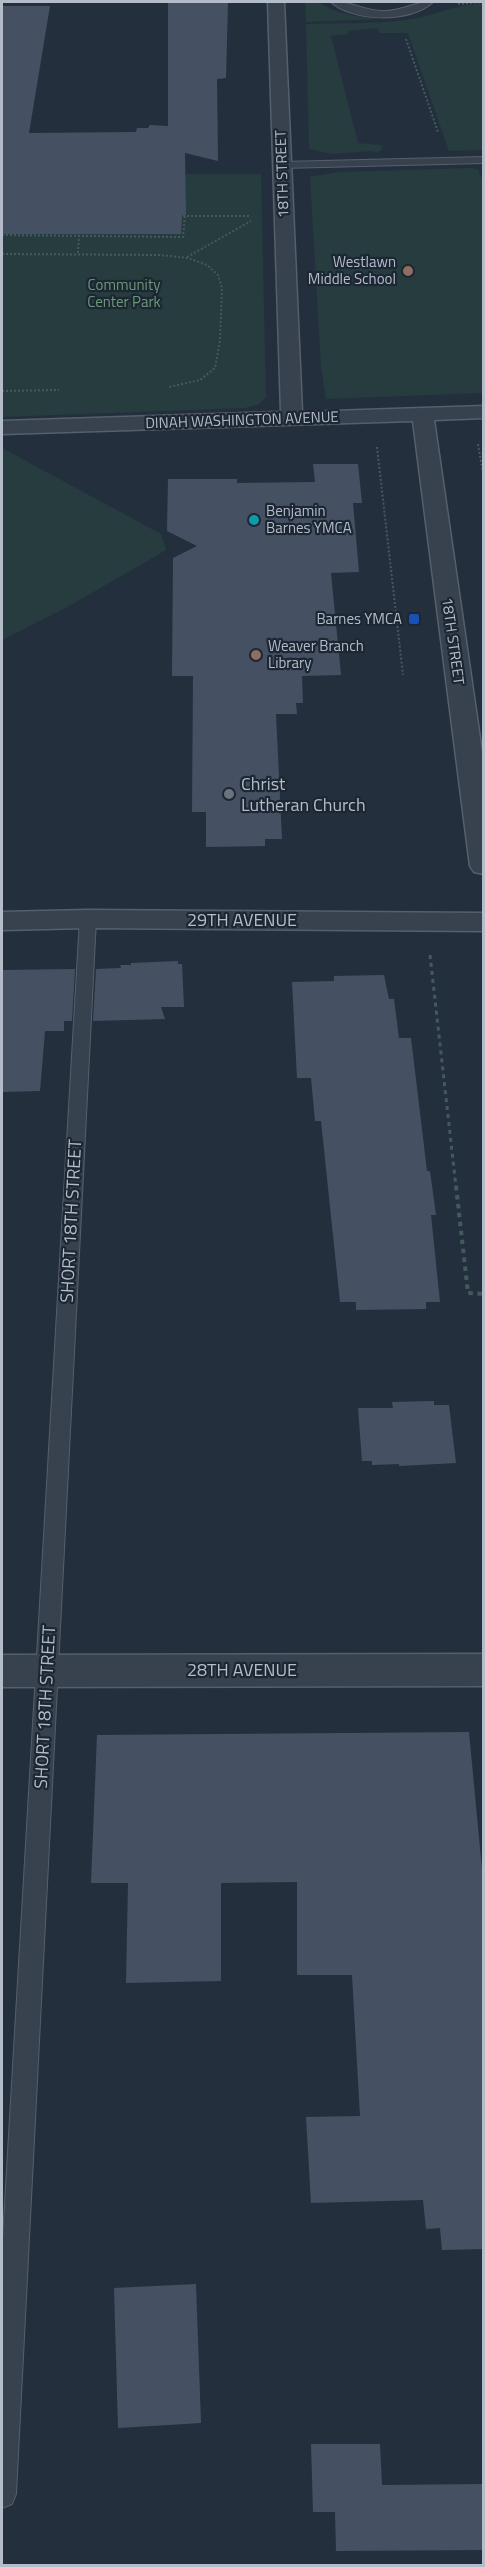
<svg xmlns="http://www.w3.org/2000/svg" width="485" height="2567" font-family="'Titillium Web',sans-serif">
  <style>
    .green { fill: #263c3f }
    .building { fill: #455162 }
    .lines { fill: none; stroke-linecap: round; stroke-linejoin: round }
    .lane-casing { stroke: #565f6c; stroke-width: 2 }
    .street-casing { stroke: #565f6c; stroke-width: 3 }
    .path-far2 { stroke: #44595c; stroke-width: 2; stroke-dasharray: 2 2; stroke-linecap: butt }
    .path-far1 { stroke: #44595c; stroke-width: 3; stroke-dasharray: 4 4; stroke-linecap: butt }
    .path { stroke: #44595c; stroke-width: 4; stroke-dasharray: 4.5 4.5; stroke-linecap: butt }
    .lane { fill: #38414e; fill-rule: evenodd }
    .street { fill: #38414e; fill-rule: evenodd }
    .education-dot { fill: #8d6e63; stroke: #1d2633; stroke-width: 2 }
    .culture-dot { fill: #0f9aa8; stroke: #1d2633; stroke-width: 2 }
    .transit-dot { fill: #1a4fb4; stroke: #1d2633; stroke-width: 2 }
    .worship-dot { fill: #6b7280; stroke: #1d2633; stroke-width: 2 }
    .labels { text-anchor: middle; stroke-width: 4.5; stroke-linejoin: round; paint-order: stroke }
    .far-street-label { font-size: 15px; fill: #b4bcc9; stroke: #1d2633 }
    .far-poi-label { font-size: 15px; fill: #b4bcc9; stroke: #1d2633; text-anchor: end }
    .far-park-label { font-size: 15px; fill: #6b9a76; stroke: #1d2633 }
    .poi-label { font-size: 18px; fill: #b4bcc9; stroke: #1d2633; text-anchor: start }
    .street-label { font-size: 18px; fill: #b4bcc9; stroke: #1d2633 }
  </style>
  <rect width="100%" height="100%" fill="#242f3e"/>
  <g class="green">
    <path d="M305 2C325 1 320 6 336 11 351 16 367 18 383 19L306 22Z"/>
    <path d="M483 3V150L449 151 408 33H380L377 28 348 31V34L331 36 358 143 381 145 382 149 377 153 372 151 331 154 309 149 306 24C339 23 373 24 405 20 432 17 456 4 483 3Z"/>
    <polygon points="472,168 478,169 481,177 483,178 483,393 326,399 321,366 310,177 340,172"/>
    <polygon points="2,174 261,174 266,397 259,404 245,408 2,417"/>
    <polygon points="2,448 161,534 166,550 71,605 2,640"/>
  </g>
  <g class="building">
    <polygon points="168,2 228,2 226,78 217,79 218,161 185,153 186,215 182,215 181,234 2,234 2,6 50,6 29,133 136,132 137,128 148,128 150,125 168,126"/>
    <polygon points="313,464 358,464 362,503 353,503 359,572 331,573 341,675 302,676 303,703 296,703 297,714 276,714 282,839 265,839 265,846 206,847 206,812 192,812 193,676 172,676 173,558 197,546 167,531 168,479 237,479 237,483 315,482"/>
    <polygon points="178,961 178,964 182,964 184,1007 161,1007 165,1019 93,1021 96,969 121,968 120,965 131,965 131,963"/>
    <polygon points="75,969 72,1021 64,1021 64,1031 45,1031 40,1091 2,1092 2,970"/>
    <polygon points="384,975 389,999 394,999 399,1038 411,1038 427,1171 430,1171 436,1215 431,1215 440,1302 426,1302 426,1309 356,1310 356,1302 340,1302 321,1121 315,1121 311,1078 297,1078 292,982 334,981 334,976"/>
    <polygon points="434,1401 434,1405 449,1405 456,1463 399,1466 399,1464 372,1465 372,1461 362,1461 358,1408 393,1408 392,1402"/>
    <polygon points="469,1732 483,1880 483,2249 442,2250 440,2228 426,2229 423,2200 311,2203 306,2117 360,2116 352,1975 297,1975 297,1882 221,1883 221,1981 126,1983 128,1883 91,1883 97,1735"/>
    <polygon points="196,2284 201,2423 118,2428 114,2288"/>
    <polygon points="311,2444 380,2444 382,2485 483,2484 483,2550 336,2551 335,2512 313,2512"/>
  </g>
  <g class="lines">
    <defs>
      <g id="lane">
        <path d="M331 2C348 0 365 11 382 11 402 12 418 0 433 2 411 23 353 22 331 2Z"/>
        <polygon points="484,157 484,163 282,168 277,165 282,162"/>
        <polygon points="88,914 94,915 96,919 16,2494 12,2504 2,2508 2,2255 80,919 82,915"/>
      </g>
      <g id="street">
        <polygon points="268,2 284,2 302,412 484,406 484,418 434,420 484,766 484,874 474,872 470,866 413,421 2,434 2,421 281,412"/>
        <polygon points="88,910 484,913 484,931 88,928 2,930 2,912"/>
        <polygon points="484,1654 484,1686 2,1687 2,1655"/>
      </g>
    </defs>
    <use href="#lane" class="lane-casing"/>
    <use href="#street" class="street-casing"/>
    <g class="path-far2">
      <polyline points="458,4 484,2"/>
      <polyline points="406,39 438,132"/>
      <polyline points="179,216 251,216"/>
      <polyline points="2,235 183,237 185,216"/>
      <polyline points="78,253 79,235"/>
      <polyline points="2,254 160,255 188,258 207,265 218,275 222,288 220,340 215,368 200,380 169,387"/>
      <polyline points="187,257 251,221"/>
      <polyline points="2,391 59,390"/>
      <polyline points="478,444 484,479"/>
      <polyline points="377,447 403,675"/>
    </g>
    <polyline class="path-far1" points="430,955 456,1187"/>
    <polyline class="path" points="456,1186 468,1293 484,1294"/>
    <use href="#lane" class="lane"/>
    <use href="#street" class="street"/>
  </g>
  <g class="education-dot">
    <circle cx="408" cy="271" r="6"/>
    <circle cx="256" cy="655" r="6"/>
  </g>
  <circle class="culture-dot" cx="254" cy="520" r="6"/>
  <rect class="transit-dot" x="408" y="613" width="12" height="12" rx="3"/>
  <circle class="worship-dot" cx="229" cy="794" r="6"/>
  <g class="labels">
    <g class="far-street-label">
      <text transform="translate(282 174) rotate(-92)" y="5">18TH STREET</text>
      <text transform="translate(242 420) rotate(-2)" y="5">DINAH WASHINGTON AVENUE</text>
      <text transform="translate(453 641) rotate(82)" y="5">18TH STREET</text>
    </g>
    <g class="far-poi-label">
      <text x="396" y="267">Westlawn<tspan x="396" dy="17">Middle School</tspan></text>
      <text x="266" y="516" text-anchor="start">Benjamin<tspan x="266" dy="17">Barnes YMCA</tspan></text>
      <text x="402" y="624">Barnes YMCA</text>
      <text x="268" y="651" text-anchor="start">Weaver Branch<tspan x="268" dy="17">Library</tspan></text>
    </g>
    <g class="far-park-label">
      <text x="124" y="290">Community<tspan x="124" dy="17">Center Park</tspan></text>
    </g>
    <g class="poi-label">
      <text x="241" y="790">Christ<tspan x="241" dy="21">Lutheran Church</tspan></text>
    </g>
    <g class="street-label">
      <text x="242" y="926">29TH AVENUE</text>
      <text transform="translate(71 1221) rotate(-87)" y="6">SHORT 18TH STREET</text>
      <text x="242" y="1676">28TH AVENUE</text>
      <text transform="translate(45 1707) rotate(-87)" y="6">SHORT 18TH STREET</text>
    </g>
  </g>
  <rect width="485" height="2567" fill="none" stroke="#b4bcc9" stroke-width="6"/>
</svg>
